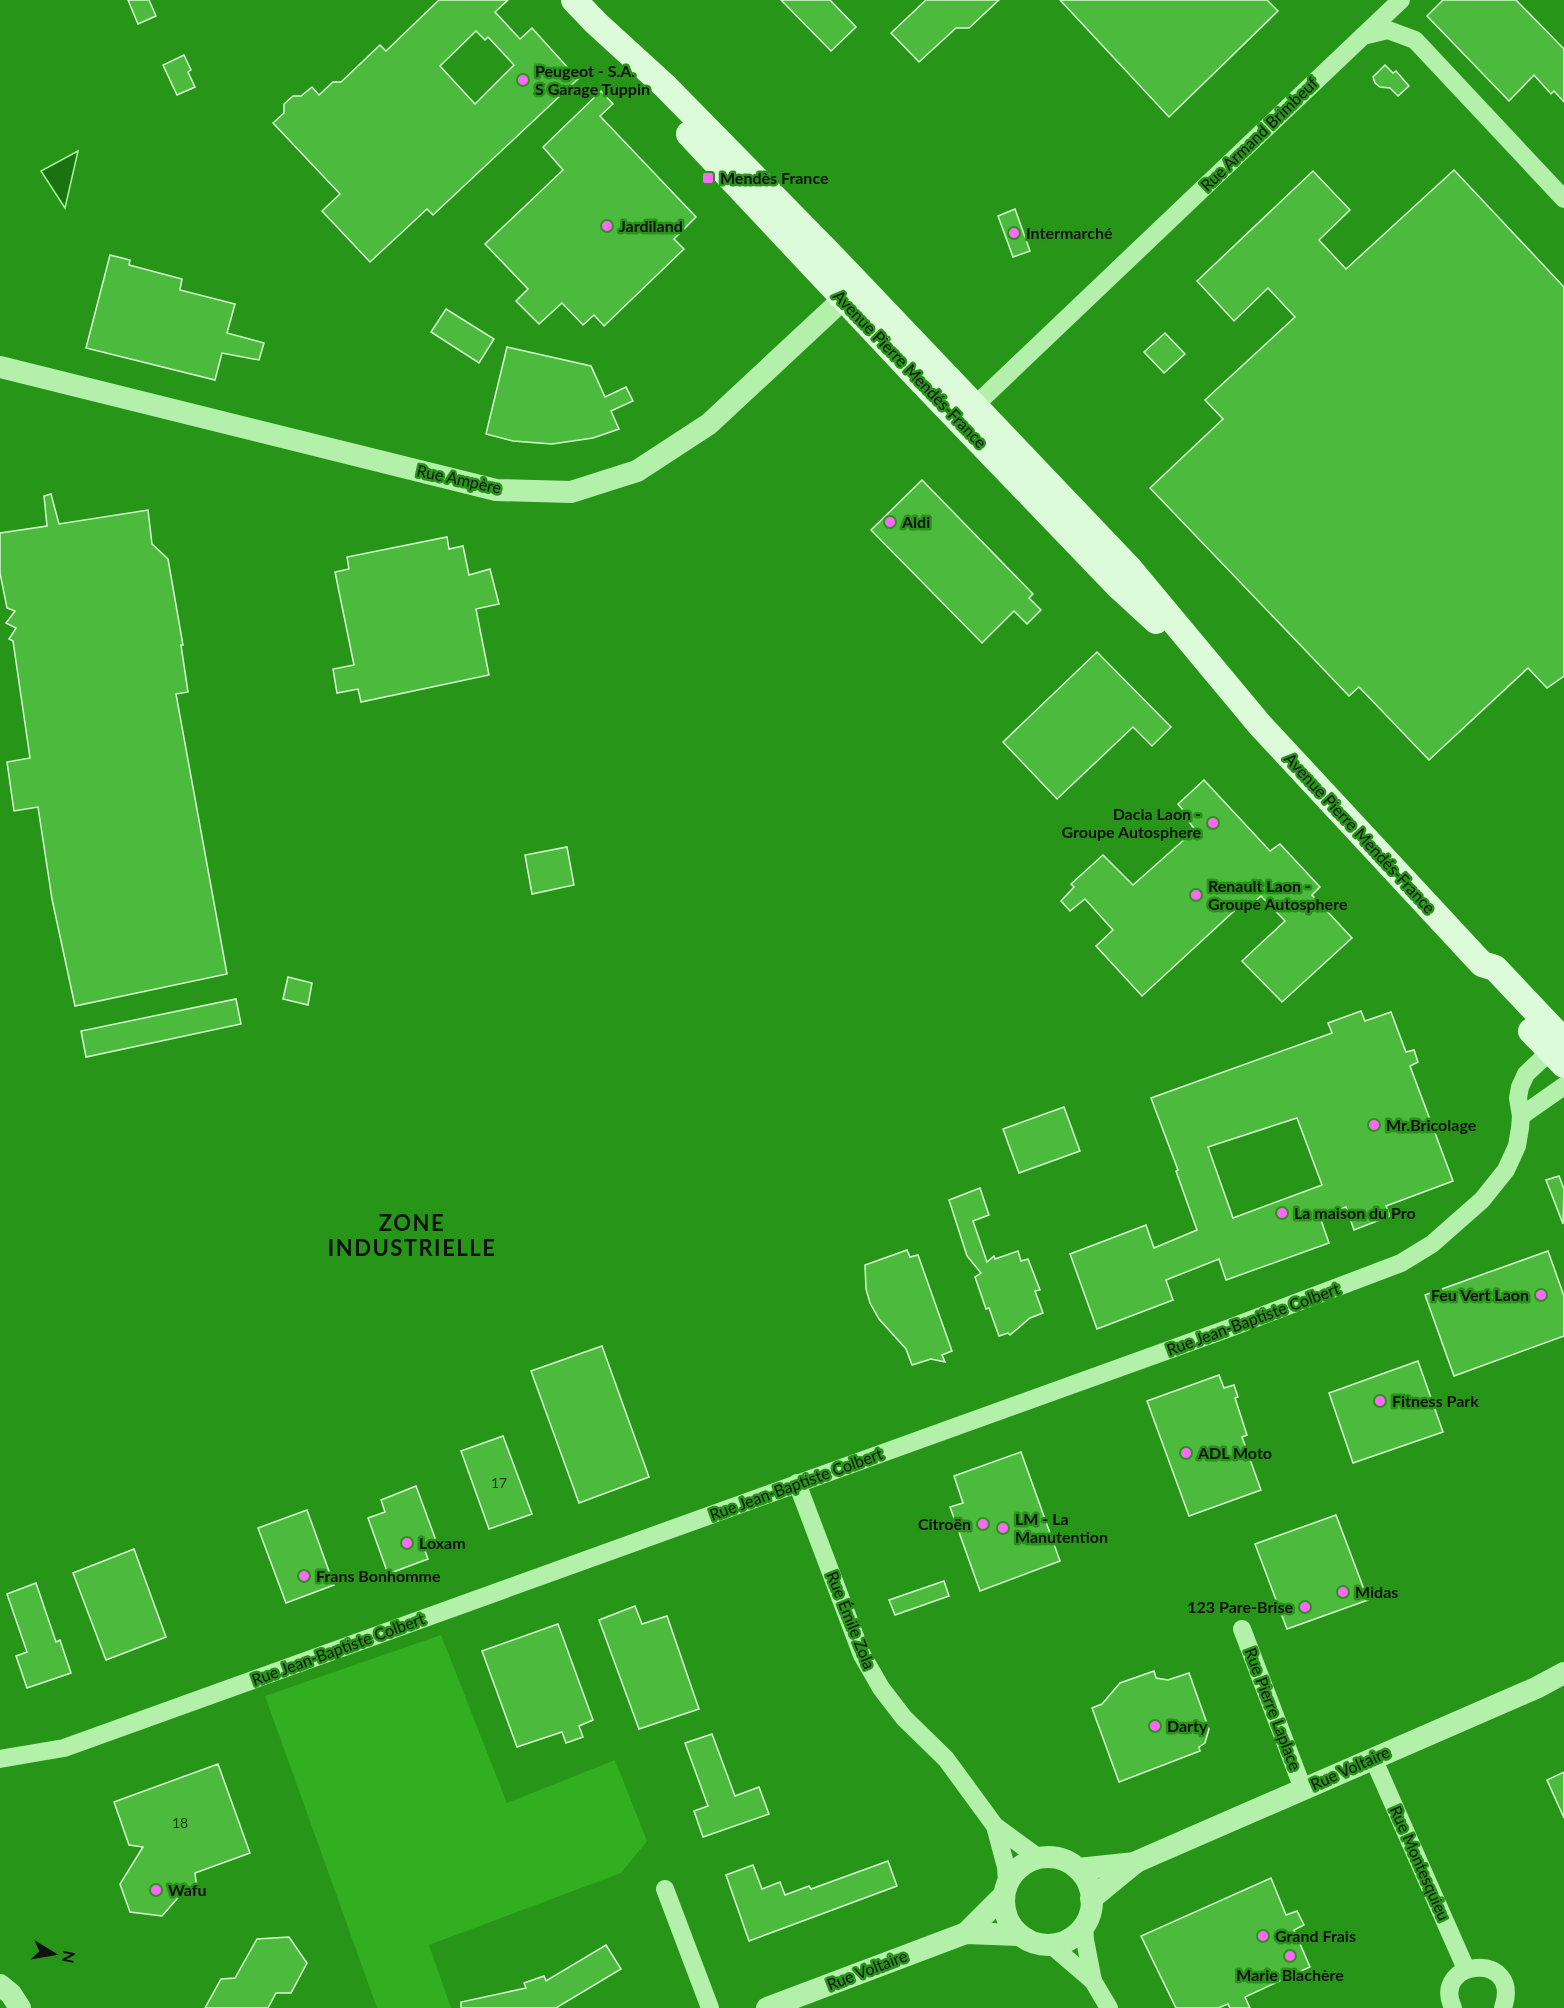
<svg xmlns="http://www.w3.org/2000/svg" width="1564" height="2008" font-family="Lato,sans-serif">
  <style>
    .green { fill: #32ae21 }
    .water { fill: #1a7210; stroke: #a8f39c; stroke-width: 1.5 }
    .building { fill: #4cbb3d; stroke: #d6fbd1; stroke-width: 1.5; fill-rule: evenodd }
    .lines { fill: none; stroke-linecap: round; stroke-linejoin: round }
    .minor { stroke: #b3f0aa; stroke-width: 18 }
    .tertiary { stroke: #b3f0aa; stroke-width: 22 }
    .secondary { stroke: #dcfbd8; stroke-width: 26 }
    .poi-dot { fill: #ff69f9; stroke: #269518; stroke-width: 2 }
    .labels { text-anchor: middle; stroke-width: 5; stroke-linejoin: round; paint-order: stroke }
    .number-label { font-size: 14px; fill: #203c1c }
    .poi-label { font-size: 16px; font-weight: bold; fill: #111; stroke: #269518; text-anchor: start }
    .street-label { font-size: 16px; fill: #111; stroke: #269518 }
    .district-label { font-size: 22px; font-weight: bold; letter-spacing: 1.5px; fill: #111; stroke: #269518 }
  </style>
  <rect width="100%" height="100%" fill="#269518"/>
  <polygon class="green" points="441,1635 507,1803 615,1760 647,1841 621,1873 429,1945 451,2008 377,2008 265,1696"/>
  <polygon class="water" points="78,151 65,208 41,171"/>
  <g class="building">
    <polygon points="128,0 149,0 156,16 138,24"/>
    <path d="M439 0H508L495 12 520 39 532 28 578 79 433 215 427 209 370 262 322 211 340 194 273 123 284 113V104L293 96H301L312 87 319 95 333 82H341L380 45 386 51ZM476 31 485 40 488 37 514 65 475 104 440 66Z"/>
    <polygon points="781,0 830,0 856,27 831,51"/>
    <polygon points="926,0 999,0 969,28 956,28 919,62 891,33"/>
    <polygon points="1060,0 1267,0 1278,11 1169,117"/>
    <polygon points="1443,0 1516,0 1564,49 1564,102 1554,91 1551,94 1534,75 1509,101 1427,16"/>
    <polygon points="184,55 191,70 188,72 195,87 177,95 163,65"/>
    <polygon points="1385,65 1393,73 1396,71 1409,86 1398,96 1390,88 1380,87 1375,83 1373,77"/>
    <polygon points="601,91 613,104 600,116 696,217 674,239 684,249 604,326 594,315 583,325 562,303 539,324 516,301 528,289 485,244 563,170 543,147"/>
    <polygon points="1454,170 1564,287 1564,676 1547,688 1528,668 1429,760 1359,687 1349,696 1150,488 1223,419 1205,400 1295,317 1268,288 1234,321 1197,281 1313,171 1350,210 1319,240 1346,269"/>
    <polygon points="1015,209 1030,251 1013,257 998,216"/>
    <polygon points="110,255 130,260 129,265 182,279 180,290 235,304 227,333 264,343 259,360 222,353 215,380 86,348"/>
    <polygon points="446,309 494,339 479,363 431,332"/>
    <polygon points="1165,333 1185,354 1164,373 1144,352"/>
    <polygon points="507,347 591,366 605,397 626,387 633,401 611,411 619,429 593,438 552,444 513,441 486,434"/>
    <polygon points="922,480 1033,594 1029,598 1041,610 1027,624 1014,611 982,643 871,530"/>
    <polygon points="51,494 59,524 148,510 152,544 168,559 183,645 181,645 188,692 176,694 227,974 75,1006 52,899 38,807 14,811 7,762 30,758 13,641 9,639 16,628 6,623 15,611 7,608 0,573 0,533 47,526 44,496"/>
    <polygon points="447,537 449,549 463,546 469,575 490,569 499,604 476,609 489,675 361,702 358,689 337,693 333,669 354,665 335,572 349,569 347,557"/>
    <polygon points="1097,652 1171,727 1152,746 1133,727 1057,799 1003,742"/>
    <polygon points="1204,780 1270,851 1280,844 1320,887 1312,895 1352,938 1282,1002 1242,961 1285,921 1261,896 1248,908 1244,902 1142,996 1096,946 1113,930 1085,899 1070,911 1061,901 1074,887 1071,884 1103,855 1133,885 1195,830 1187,819 1189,817 1178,804"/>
    <polygon points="567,847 574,885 532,894 525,855"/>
    <polygon points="288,977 312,983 308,1005 283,999"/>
    <polygon points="236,999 241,1024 86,1057 81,1031"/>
    <path d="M1361 1011 1365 1021 1391 1012 1406 1052 1414 1050 1418 1062 1410 1066 1453 1181 1386 1206 1390 1216 1354 1230 1346 1207 1320 1217 1329 1243 1226 1280 1219 1259 1166 1280 1173 1300 1097 1329 1070 1254 1146 1225 1154 1248 1197 1230 1176 1171 1178 1170 1151 1098 1332 1033 1328 1023ZM1297 1118 1322 1185 1233 1218 1208 1147Z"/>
    <polygon points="1064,1107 1080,1151 1019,1173 1003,1129"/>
    <polygon points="1559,1176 1564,1189 1563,1224 1546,1180"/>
    <polygon points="980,1188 989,1215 973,1221 987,1262 994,1256 995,1259 1018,1251 1021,1261 1028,1259 1040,1290 1035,1291 1043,1313 1030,1318 1010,1335 1008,1333 999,1336 989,1308 986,1309 975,1277 981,1273 967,1256 949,1200"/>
    <polygon points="907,1250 910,1257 918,1255 952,1351 942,1355 945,1362 931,1359 912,1365 906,1349 879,1319 870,1303 866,1289 865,1265"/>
    <polygon points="1548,1251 1564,1296 1564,1336 1454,1376 1425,1295"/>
    <polygon points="602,1346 649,1477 579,1503 531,1371"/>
    <polygon points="1418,1361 1443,1432 1353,1463 1329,1393"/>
    <polygon points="1219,1375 1224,1388 1234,1385 1238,1397 1235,1398 1247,1435 1242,1437 1261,1490 1189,1516 1147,1401"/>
    <polygon points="503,1436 532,1514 489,1529 461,1451"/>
    <polygon points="1021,1452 1060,1561 980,1591 950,1507 963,1503 954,1476"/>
    <polygon points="416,1486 438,1546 425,1551 428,1559 388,1574 368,1518 385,1512 381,1500"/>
    <polygon points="307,1510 334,1585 286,1603 258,1528"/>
    <polygon points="1336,1515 1368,1600 1287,1629 1255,1544"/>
    <polygon points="134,1549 166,1637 106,1660 73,1573"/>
    <polygon points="944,1581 949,1596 895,1615 889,1600"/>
    <polygon points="36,1583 56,1642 60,1640 71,1673 27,1688 16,1656 27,1652 7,1594"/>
    <polygon points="635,1606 642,1624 667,1616 699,1709 639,1729 599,1620"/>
    <polygon points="558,1624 593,1720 579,1726 583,1737 566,1743 562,1732 517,1747 482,1651"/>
    <polygon points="1154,1671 1156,1678 1168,1680 1189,1673 1209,1729 1205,1743 1199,1747 1200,1751 1119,1782 1092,1708 1102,1704 1120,1683"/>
    <polygon points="712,1734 735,1796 759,1787 769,1814 703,1837 694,1811 708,1806 685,1743"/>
    <polygon points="218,1764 250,1853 195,1873 197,1889 184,1891 162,1916 130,1912 120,1884 143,1847 129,1845 114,1802"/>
    <polygon points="1564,1772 1564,1818 1547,1780"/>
    <polygon points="888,1861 897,1886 749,1941 726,1875 753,1865 762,1889 780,1882 785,1895 809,1886 811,1889"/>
    <polygon points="1271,1878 1286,1915 1297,1911 1304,1925 1294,1930 1310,1967 1245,1997 1250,2008 1230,2008 1228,2004 1218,2008 1176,2008 1141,1936"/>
    <polygon points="289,1937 307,1963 291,1993 276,1993 268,2008 205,2008 221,1979 235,1978 257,1939"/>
    <polygon points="606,1945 621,1969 556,2008 461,2008 461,2002 526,1988 524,1983 544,1976 546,1981"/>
  </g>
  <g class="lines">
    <g class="minor">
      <polyline points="1363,36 1401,0"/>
      <polyline points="966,414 1363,36 1388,30 1415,40 1564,199"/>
      <polyline points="1521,1116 1564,1086"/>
      <polyline points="797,1483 862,1655 881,1688 904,1718 946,1759 995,1826 1006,1867 1007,1883"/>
      <polyline points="1242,1629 1303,1789"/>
      <polyline points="1373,1758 1466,1969"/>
      <polyline points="0,1759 64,1748 1227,1329 1401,1263 1432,1244 1482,1200 1506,1170 1517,1146 1520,1128 1521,1116 1518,1098 1520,1087 1526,1074 1559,1043"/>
      <polyline points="995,1826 1039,1858"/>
      <polyline points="665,1889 710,2008"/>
      <polyline points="1084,1926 1085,1940 1093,1981"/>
      <polyline points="1051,1945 1093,1981 1109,2008"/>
      <path d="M1453 2008C1430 1959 1523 1950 1503 2008"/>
    </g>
    <g class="tertiary">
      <polyline points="0,367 496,490 571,492 637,471 709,424 855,288"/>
      <circle cx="1048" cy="1901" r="44"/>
      <polyline points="1078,1869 1135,1863"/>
      <polyline points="1091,1899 1136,1862 1536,1688 1564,1673"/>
      <polyline points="966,1933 1003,1896"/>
      <polyline points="0,1985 11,1994 20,2008"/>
      <polyline points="767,2008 966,1933 1019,1935"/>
    </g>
    <g class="secondary">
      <polyline points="574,0 596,23 665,86 829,253 1130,569 1260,725 1482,964 1495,968 1564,1041"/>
      <polyline points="689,134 922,382 1118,586 1156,621"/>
      <polyline points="1531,1031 1564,1065"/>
    </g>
  </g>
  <g class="poi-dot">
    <circle cx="523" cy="80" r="6"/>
    <rect x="702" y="172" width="12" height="12" rx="3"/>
    <circle cx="607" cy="226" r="6"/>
    <circle cx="1014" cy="233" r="6"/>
    <circle cx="890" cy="522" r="6"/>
    <circle cx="1213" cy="823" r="6"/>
    <circle cx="1196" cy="895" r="6"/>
    <circle cx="1374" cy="1125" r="6"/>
    <circle cx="1282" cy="1213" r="6"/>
    <circle cx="1541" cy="1295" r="6"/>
    <circle cx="1380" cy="1401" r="6"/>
    <circle cx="1186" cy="1453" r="6"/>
    <circle cx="983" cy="1524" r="6"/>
    <circle cx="1003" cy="1528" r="6"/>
    <circle cx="407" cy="1543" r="6"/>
    <circle cx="304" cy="1576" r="6"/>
    <circle cx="1343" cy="1592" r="6"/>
    <circle cx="1305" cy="1607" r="6"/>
    <circle cx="1155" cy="1726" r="6"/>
    <circle cx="156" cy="1890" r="6"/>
    <circle cx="1263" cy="1936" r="6"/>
    <circle cx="1290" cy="1956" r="6"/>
  </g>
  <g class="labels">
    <g class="number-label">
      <text x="499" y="1488">17</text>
      <text x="180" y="1828">18</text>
    </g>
    <g class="poi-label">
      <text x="535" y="77">Peugeot - S.A.<tspan x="535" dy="18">S Garage Tuppin</tspan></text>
      <text x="720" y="184">Mendès France</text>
      <text x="619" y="232">Jardiland</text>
      <text x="1026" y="239">Intermarché</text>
      <text x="902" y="528">Aldi</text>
      <text x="1201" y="820" text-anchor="end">Dacia Laon -<tspan x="1201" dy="18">Groupe Autosphere</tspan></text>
      <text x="1208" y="892">Renault Laon -<tspan x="1208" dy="18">Groupe Autosphere</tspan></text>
      <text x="1386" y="1131">Mr.Bricolage</text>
      <text x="1294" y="1219">La maison du Pro</text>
      <text x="1529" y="1301" text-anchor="end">Feu Vert Laon</text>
      <text x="1392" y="1407">Fitness Park</text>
      <text x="1198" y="1459">ADL Moto</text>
      <text x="1015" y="1525">LM - La<tspan x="1015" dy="18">Manutention</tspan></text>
      <text x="971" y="1530" text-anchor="end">Citroën</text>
      <text x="419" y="1549">Loxam</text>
      <text x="316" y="1582">Frans Bonhomme</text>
      <text x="1355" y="1598">Midas</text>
      <text x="1293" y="1613" text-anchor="end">123 Pare-Brise</text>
      <text x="1167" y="1732">Darty</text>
      <text x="168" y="1896">Wafu</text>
      <text x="1275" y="1942">Grand Frais</text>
      <text x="1290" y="1981" text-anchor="middle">Marie Blachère</text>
    </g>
    <g class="street-label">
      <text transform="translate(1259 134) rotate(-44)" y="6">Rue Armand Brimbeuf</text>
      <text transform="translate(910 369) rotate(46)" y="6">Avenue Pierre Mendés-France</text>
      <text transform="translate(459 479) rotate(12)" y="6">Rue Ampère</text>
      <text transform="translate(1360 833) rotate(47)" y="6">Avenue Pierre Mendés-France</text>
      <text transform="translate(1253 1319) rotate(-20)" y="6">Rue Jean-Baptiste Colbert</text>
      <text transform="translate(796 1484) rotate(-20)" y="6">Rue Jean-Baptiste Colbert</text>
      <text transform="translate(851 1620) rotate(68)" y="6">Rue Émile Zola</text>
      <text transform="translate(338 1649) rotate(-20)" y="6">Rue Jean-Baptiste Colbert</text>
      <text transform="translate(1273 1709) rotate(69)" y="6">Rue Pierre Laplace</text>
      <text transform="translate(1350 1768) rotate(-24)" y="6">Rue Voltaire</text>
      <text transform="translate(1420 1863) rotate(66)" y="6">Rue Montesquieu</text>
      <text transform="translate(867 1970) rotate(-21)" y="6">Rue Voltaire</text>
    </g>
    <g class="district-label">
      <text x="412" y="1231">ZONE<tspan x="412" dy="25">INDUSTRIELLE</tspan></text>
    </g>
  </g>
  <g transform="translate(54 1954) rotate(101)" stroke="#269518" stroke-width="4.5" paint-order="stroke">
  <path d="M0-4.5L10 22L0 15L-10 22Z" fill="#111111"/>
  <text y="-9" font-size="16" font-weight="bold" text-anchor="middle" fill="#111111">N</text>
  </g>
</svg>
